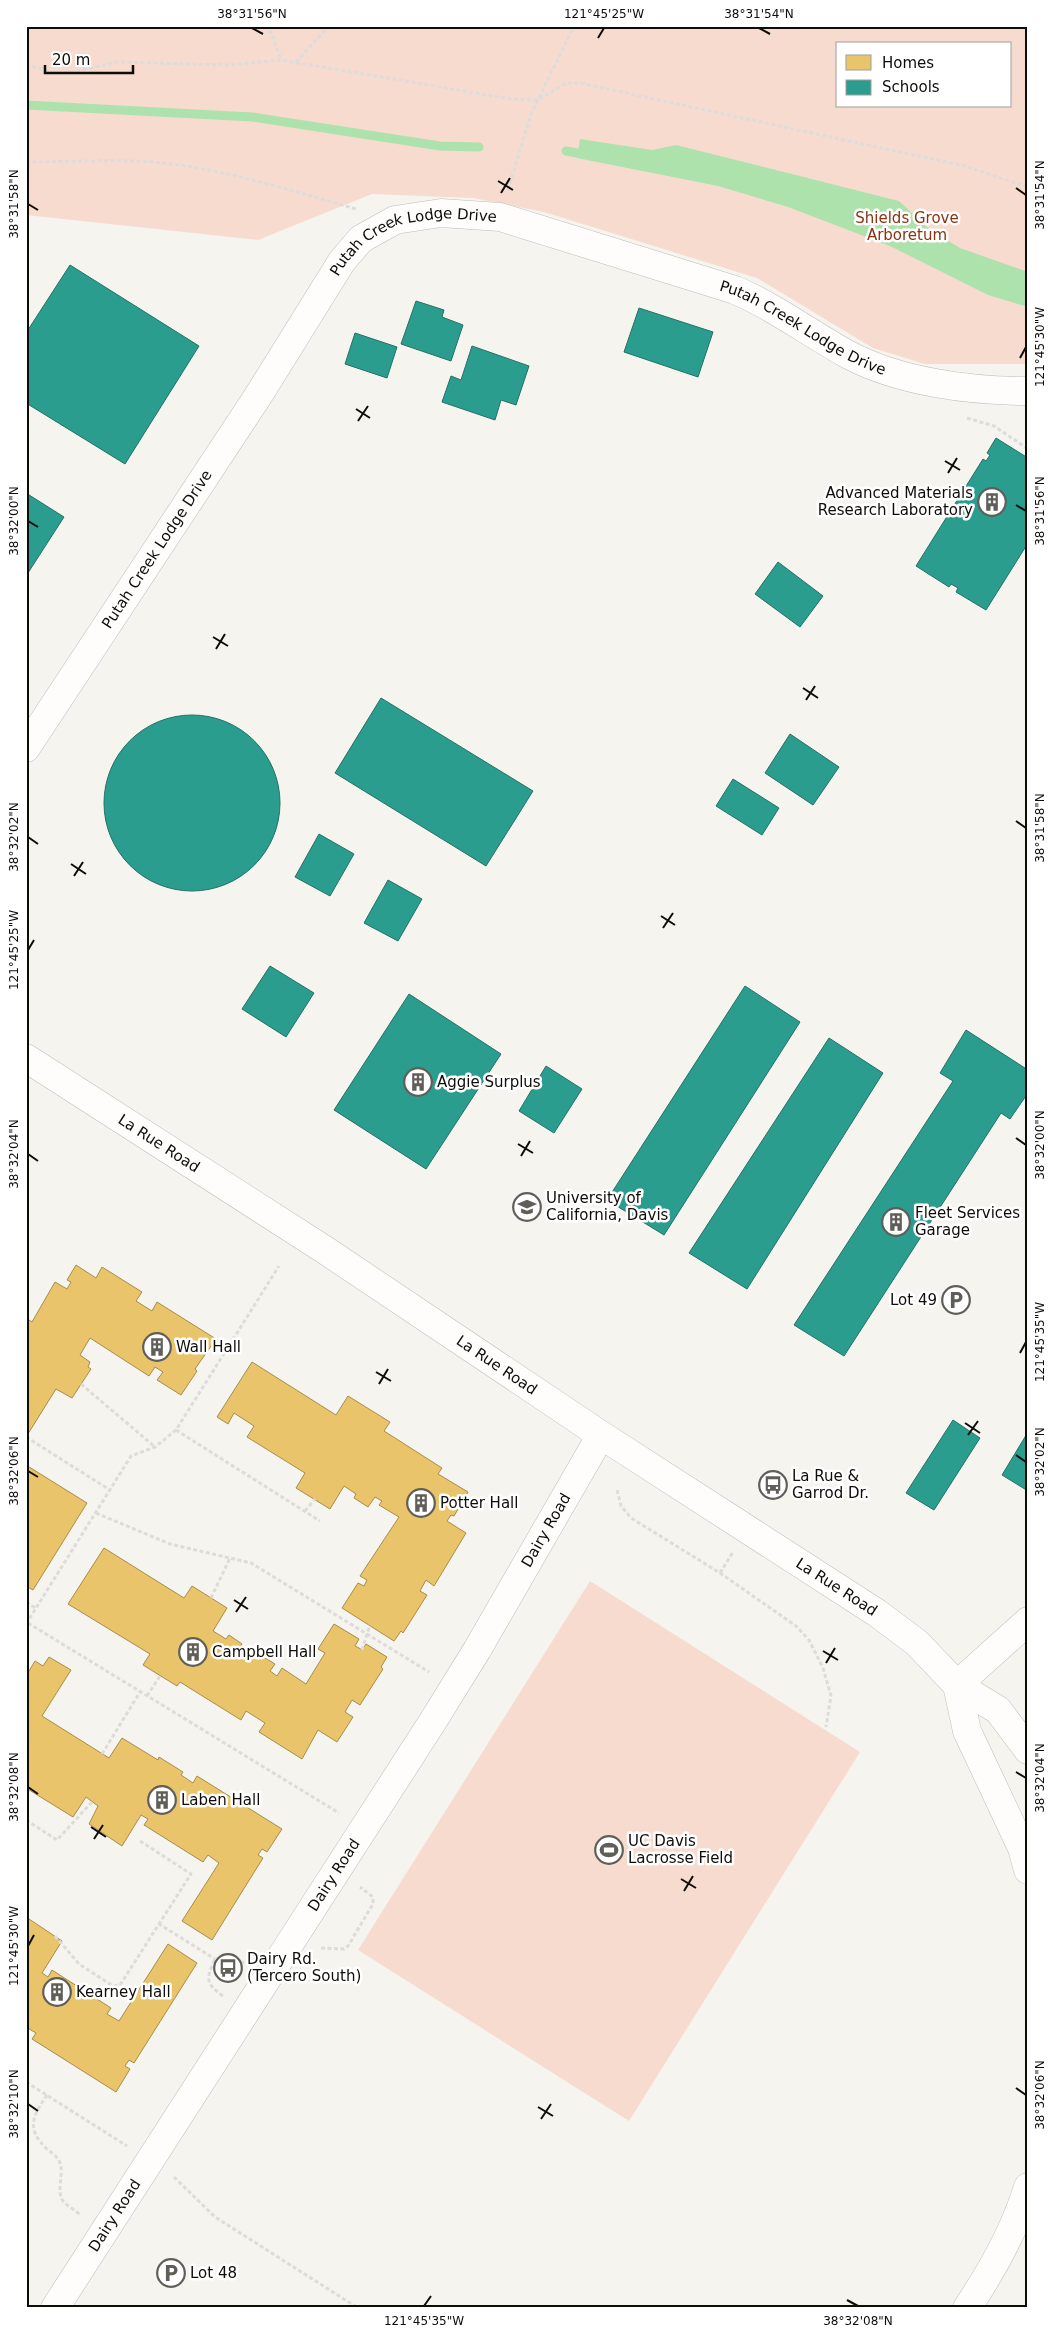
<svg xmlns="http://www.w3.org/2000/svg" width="1054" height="2334" font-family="'DejaVu Sans',sans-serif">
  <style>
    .green { fill: #f7dbcf; fill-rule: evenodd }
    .water { fill: #aee2ac }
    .homes { fill: #e9c46a; stroke: #a78d4d }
    .schools { fill: #2a9d8f; stroke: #227267 }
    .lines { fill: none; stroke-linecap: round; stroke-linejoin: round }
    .stream { stroke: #aee2ac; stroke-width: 9 }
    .minor-casing { stroke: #bebdb8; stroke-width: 29 }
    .path { stroke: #dddcda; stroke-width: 3; stroke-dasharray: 4 2.5; stroke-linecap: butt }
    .minor { stroke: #fefdfc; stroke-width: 28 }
    .ticks { fill: none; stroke: #0e0d09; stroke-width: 2 }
    .labels { text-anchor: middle; stroke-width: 5; stroke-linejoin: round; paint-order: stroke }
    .park-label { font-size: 15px; fill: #893310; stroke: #fff }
    .street-label { font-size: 15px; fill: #0e0d09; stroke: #fff }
    .poi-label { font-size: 15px; fill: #0e0d09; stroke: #fff; text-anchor: start }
    .neatline { fill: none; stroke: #0e0d09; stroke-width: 2 }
    .ticks-label { font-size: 12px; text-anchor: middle; fill: #0e0d09 }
  </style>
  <rect width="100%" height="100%" fill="#f6f4ee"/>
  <g class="green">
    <path d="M26 26H1028V364H925L873 348 757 278 544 212 473 198 372 194 258 240 26 215ZM838 44H1010V106H838Z"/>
    <polygon points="590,1581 860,1752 629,2121 358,1950"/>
  </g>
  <polygon class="water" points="580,139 652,150 676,145 899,201 929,229 960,248 1028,272 1028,307 988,295 890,246 788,207 718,186 577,158"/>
  <g class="homes">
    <polygon points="76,1265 96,1278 102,1267 142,1292 136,1301 152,1311 157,1302 216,1339 195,1369 197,1371 181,1395 157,1380 163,1372 155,1367 149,1376 90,1338 80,1355 90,1362 88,1367 91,1369 72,1398 56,1389 26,1437 26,1318 32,1322 55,1282 67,1289 71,1282 67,1280"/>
    <polygon points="252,1362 336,1415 348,1396 390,1422 384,1431 442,1468 438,1474 468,1492 454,1516 451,1515 447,1521 466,1533 434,1586 426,1580 420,1591 427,1595 403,1633 401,1631 394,1641 342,1608 358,1583 364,1586 367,1580 360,1576 399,1517 379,1505 382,1501 375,1497 368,1507 354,1498 356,1494 344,1486 330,1509 296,1488 305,1473 247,1437 254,1426 234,1413 228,1424 217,1417"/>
    <polygon points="26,1465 87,1503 33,1590 26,1586"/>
    <polygon points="104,1548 184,1598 192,1586 227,1608 213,1631 226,1639 229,1635 242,1644 238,1651 245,1655 249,1648 275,1664 270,1671 277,1676 282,1668 306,1684 325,1653 318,1649 334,1624 359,1639 355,1646 359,1648 362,1650 366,1644 387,1657 381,1667 383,1669 360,1705 352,1700 345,1712 353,1717 337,1742 318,1730 302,1759 259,1732 265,1723 246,1711 241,1720 180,1682 177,1686 143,1665 150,1654 68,1604"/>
    <polygon points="49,1657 71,1670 42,1716 109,1758 122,1738 158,1760 159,1757 183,1772 181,1775 193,1783 197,1776 282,1829 267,1852 262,1849 258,1855 263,1858 212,1940 182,1921 219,1863 208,1855 203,1862 144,1825 148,1819 141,1815 122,1846 89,1824 98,1806 86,1797 73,1817 26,1788 26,1676 35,1661 43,1666"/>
    <polygon points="26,1917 62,1941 42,1973 48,1977 52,1970 111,2008 107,2014 119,2021 168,1944 197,1963 134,2063 129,2060 125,2066 130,2069 116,2092 32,2039 36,2033 26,2027"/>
  </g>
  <g class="schools">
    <polygon points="70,265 199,346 125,464 26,403 26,333"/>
    <polygon points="416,301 444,310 442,317 463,325 451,361 401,344"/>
    <polygon points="639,308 713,332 698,377 624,352"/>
    <polygon points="355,333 397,347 387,378 345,364"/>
    <polygon points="472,346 529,366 516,405 501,400 495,420 442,402 451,376 461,380"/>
    <polygon points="996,438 1028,458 1028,543 986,610 956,592 958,588 951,584 949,587 916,566 983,459 986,461 990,455 987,453"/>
    <polygon points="26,493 64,517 26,576"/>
    <polygon points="778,562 823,596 800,627 755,594"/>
    <polygon points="381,698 533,791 486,866 335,773"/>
    <circle cx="192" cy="803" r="88"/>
    <polygon points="790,734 839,767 813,805 765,773"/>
    <polygon points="733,779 779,808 762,835 716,806"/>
    <polygon points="319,834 354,854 330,896 295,877"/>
    <polygon points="388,880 422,899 398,941 364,923"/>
    <polygon points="270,966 314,993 286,1037 242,1009"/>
    <polygon points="745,986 800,1022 664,1235 607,1200"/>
    <polygon points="409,994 501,1054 426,1169 334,1110"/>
    <polygon points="966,1030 1028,1070 1028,1093 1010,1119 1001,1113 844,1356 794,1325 953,1081 940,1073"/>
    <polygon points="829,1038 883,1073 747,1289 689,1253"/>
    <polygon points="546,1066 582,1089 554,1133 519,1111"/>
    <polygon points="953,1420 980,1438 934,1510 906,1493"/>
    <polygon points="1028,1432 1028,1491 1002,1475"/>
  </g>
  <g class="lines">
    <g class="stream">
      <polyline points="26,105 252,117 440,146 479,147"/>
      <polyline points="566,151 588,155"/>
    </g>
    <defs>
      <g id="minor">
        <path id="s1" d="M26 748 258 396 342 261 361 239 395 220 441 213 500 217 735 290C775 307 809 333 847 354 899 382 970 391 1028 391"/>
        <path id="s2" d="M26 1058 325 1250 601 1435 877 1613 917 1643 957 1685 998 1710 1028 1750"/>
        <polyline points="957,1685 967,1731 1022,1848 1028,1870"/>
        <polyline points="957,1685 1028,1621"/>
        <path id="s3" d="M55 2308 433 1721 477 1650 601 1435"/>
        <path d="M967 2308C992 2271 1015 2229 1028 2187"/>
      </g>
    </defs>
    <use href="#minor" class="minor-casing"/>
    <g class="path">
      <polyline points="264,26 272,34 281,60"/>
      <polyline points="296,62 329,26"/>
      <polyline points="26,64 51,72 68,73 117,62 228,65 281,60 511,99 538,100 566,83 580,83 965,166 1028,187"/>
      <path d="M26 162C63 162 100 160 137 161 209 164 286 189 356 209"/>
      <polyline points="508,190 531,114 574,26"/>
      <polyline points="967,418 994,426 1028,449"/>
      <polyline points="81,1384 155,1447"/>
      <polyline points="176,1430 320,1521"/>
      <polyline points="26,1437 110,1490"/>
      <polyline points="617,1490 621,1506 631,1518 720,1573 796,1626 809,1640 823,1668 831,1696 826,1727"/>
      <polyline points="305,1511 315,1499"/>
      <polyline points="96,1513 170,1544 251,1563 429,1672"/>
      <polyline points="720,1573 733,1552"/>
      <polyline points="211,1598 230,1558"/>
      <polyline points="26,1602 37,1609"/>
      <polyline points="28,1623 339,1813"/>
      <polyline points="26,1624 131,1456 155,1447 176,1430 279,1266"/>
      <polyline points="362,1650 370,1625"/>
      <polyline points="147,1696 160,1676"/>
      <polyline points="102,1754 140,1692"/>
      <polyline points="26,1820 57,1840 92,1802"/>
      <polyline points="140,1841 191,1874 159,1924"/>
      <polyline points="55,1936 79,1964 113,1986 120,1985 159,1924 215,1959"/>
      <polyline points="321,1948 344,1949 348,1946 373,1904 373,1897 360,1887"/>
      <path d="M223 1996C205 1983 206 1979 215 1959 226 1957 234 1957 244 1963"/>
      <polyline points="26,2082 127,2146"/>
      <path d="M47 2095C32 2117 26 2129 47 2149 52 2153 58 2157 60 2163 64 2175 56 2191 63 2201 68 2207 76 2210 81 2216"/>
      <polyline points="174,2177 215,2217 358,2308"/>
    </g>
    <use href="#minor" class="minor"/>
  </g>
  <path class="ticks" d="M252 28 263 34M759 28 770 34M598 38 604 28M498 181 513 190M1016 188 1026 195M501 193 510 178M28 204 38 210M1020 358 1026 347M356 409 370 418M358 421 368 406M945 461 960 470M948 473 957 458M1016 505 1026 511M28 521 38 527M213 637 228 646M216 649 225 634M803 688 818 698M806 700 815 686M1016 821 1026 828M28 837 38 844M71 864 86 874M74 876 83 862M661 916 675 925M663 928 673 913M28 950 34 940M1016 1138 1026 1145M518 1144 533 1153M28 1154 38 1161M521 1156 530 1141M1020 1353 1026 1342M376 1372 391 1381M379 1384 388 1369M965 1423 980 1433M968 1435 978 1421M1016 1455 1026 1462M28 1471 38 1477M234 1600 248 1609M236 1612 246 1597M823 1651 838 1660M826 1663 835 1648M1016 1772 1026 1778M28 1787 38 1794M91 1827 106 1837M94 1839 103 1825M681 1879 696 1888M684 1891 693 1876M28 1946 34 1935M1016 2088 1026 2095M28 2104 38 2111M538 2107 553 2116M541 2119 551 2104M847 2300 858 2306M424 2306 431 2296"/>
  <defs>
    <symbol id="building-ring" viewBox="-11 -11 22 22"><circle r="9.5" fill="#fff" stroke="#5f5e59" stroke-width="1.5"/><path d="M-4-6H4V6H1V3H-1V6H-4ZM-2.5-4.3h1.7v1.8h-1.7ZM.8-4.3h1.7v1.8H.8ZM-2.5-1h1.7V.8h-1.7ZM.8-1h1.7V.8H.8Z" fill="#5f5e59"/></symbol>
    <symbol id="university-ring" viewBox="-11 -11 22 22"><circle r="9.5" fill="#fff" stroke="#5f5e59" stroke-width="1.5"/><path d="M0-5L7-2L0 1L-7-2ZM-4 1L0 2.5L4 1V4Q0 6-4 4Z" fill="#5f5e59"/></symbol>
    <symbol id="parking-ring" viewBox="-11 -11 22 22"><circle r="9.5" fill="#fff" stroke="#5f5e59" stroke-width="1.5"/><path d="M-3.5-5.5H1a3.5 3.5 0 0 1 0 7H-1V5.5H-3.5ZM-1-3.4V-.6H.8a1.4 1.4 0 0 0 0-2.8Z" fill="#5f5e59"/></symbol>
    <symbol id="bus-ring" viewBox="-11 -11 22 22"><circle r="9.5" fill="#fff" stroke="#5f5e59" stroke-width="1.5"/><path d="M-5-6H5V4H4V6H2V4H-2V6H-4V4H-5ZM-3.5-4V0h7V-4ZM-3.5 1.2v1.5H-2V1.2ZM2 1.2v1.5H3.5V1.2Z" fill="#5f5e59"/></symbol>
    <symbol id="stadium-ring" viewBox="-11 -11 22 22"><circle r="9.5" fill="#fff" stroke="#5f5e59" stroke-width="1.5"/><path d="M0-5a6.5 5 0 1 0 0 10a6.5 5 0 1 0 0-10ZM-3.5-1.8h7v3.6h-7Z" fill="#5f5e59"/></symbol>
  </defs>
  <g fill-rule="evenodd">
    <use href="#building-ring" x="976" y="486" width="32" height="32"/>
    <use href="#building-ring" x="402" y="1066" width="32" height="32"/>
    <use href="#university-ring" x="511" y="1191" width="32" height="32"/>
    <use href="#building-ring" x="880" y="1206" width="32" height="32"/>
    <use href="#parking-ring" x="940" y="1284" width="32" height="32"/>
    <use href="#building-ring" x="141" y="1331" width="32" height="32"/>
    <use href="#bus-ring" x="757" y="1469" width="32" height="32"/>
    <use href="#building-ring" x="405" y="1487" width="32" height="32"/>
    <use href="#building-ring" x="177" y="1636" width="32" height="32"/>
    <use href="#building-ring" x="146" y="1784" width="32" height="32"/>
    <use href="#stadium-ring" x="593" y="1834" width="32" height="32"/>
    <use href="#bus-ring" x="212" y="1952" width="32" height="32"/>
    <use href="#building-ring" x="41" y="1976" width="32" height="32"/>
    <use href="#parking-ring" x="155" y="2257" width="32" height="32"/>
  </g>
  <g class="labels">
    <g class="park-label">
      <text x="907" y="223">Shields Grove<tspan x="907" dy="17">Arboretum</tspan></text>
    </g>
    <g class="street-label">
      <text dy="5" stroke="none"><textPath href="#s1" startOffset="658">Putah Creek Lodge Drive</textPath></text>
      <text dy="5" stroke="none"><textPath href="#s1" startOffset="1078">Putah Creek Lodge Drive</textPath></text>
      <text dy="5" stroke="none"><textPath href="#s1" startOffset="238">Putah Creek Lodge Drive</textPath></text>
      <text dy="5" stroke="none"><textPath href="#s2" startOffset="158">La Rue Road</textPath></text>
      <text dy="5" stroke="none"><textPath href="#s2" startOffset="562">La Rue Road</textPath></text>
      <text dy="5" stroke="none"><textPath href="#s3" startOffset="920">Dairy Road</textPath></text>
      <text dy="5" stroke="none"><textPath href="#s2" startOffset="968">La Rue Road</textPath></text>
      <text dy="5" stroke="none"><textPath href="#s3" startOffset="515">Dairy Road</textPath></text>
      <text dy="5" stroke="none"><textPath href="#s3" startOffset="110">Dairy Road</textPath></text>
    </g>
    <g class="poi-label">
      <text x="973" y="498" text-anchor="end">Advanced Materials<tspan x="973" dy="17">Research Laboratory</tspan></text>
      <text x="437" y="1087">Aggie Surplus</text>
      <text x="546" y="1203">University of<tspan x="546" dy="17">California, Davis</tspan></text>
      <text x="915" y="1218">Fleet Services<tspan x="915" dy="17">Garage</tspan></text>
      <text x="937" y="1305" text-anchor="end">Lot 49</text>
      <text x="176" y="1352">Wall Hall</text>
      <text x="792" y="1481">La Rue &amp;<tspan x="792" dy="17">Garrod Dr.</tspan></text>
      <text x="440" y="1508">Potter Hall</text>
      <text x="212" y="1657">Campbell Hall</text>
      <text x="181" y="1805">Laben Hall</text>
      <text x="628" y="1846">UC Davis<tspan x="628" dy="17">Lacrosse Field</tspan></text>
      <text x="247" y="1964">Dairy Rd.<tspan x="247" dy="17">(Tercero South)</tspan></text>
      <text x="76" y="1997">Kearney Hall</text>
      <text x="190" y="2278">Lot 48</text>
    </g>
  </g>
  <rect width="1054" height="2334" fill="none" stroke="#ffffff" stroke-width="55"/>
  <rect x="836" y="42" width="175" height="65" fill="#ffffff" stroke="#9f9e9d"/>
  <rect x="846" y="55" width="25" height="15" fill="#e9c46a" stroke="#9f9e9d"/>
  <text x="882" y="68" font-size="15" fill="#0e0d09">Homes</text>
  <rect x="846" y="80" width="25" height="15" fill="#2a9d8f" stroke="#9f9e9d"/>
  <text x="882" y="92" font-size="15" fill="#0e0d09">Schools</text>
  <path d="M45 65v8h88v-8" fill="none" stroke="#0e0d09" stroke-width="2.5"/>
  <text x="52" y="65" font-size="15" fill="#0e0d09" stroke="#ffffff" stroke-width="4" paint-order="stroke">20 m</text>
  <rect x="28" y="28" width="998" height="2278" class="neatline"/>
  <g class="ticks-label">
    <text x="252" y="18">38°31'56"N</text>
    <text x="604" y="18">121°45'25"W</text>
    <text x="759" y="18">38°31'54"N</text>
    <text transform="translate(1040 195) rotate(-90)" y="4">38°31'54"N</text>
    <text transform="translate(14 204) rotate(-90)" y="4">38°31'58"N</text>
    <text transform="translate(1040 347) rotate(-90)" y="4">121°45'30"W</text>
    <text transform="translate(1040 511) rotate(-90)" y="4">38°31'56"N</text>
    <text transform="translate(14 521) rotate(-90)" y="4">38°32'00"N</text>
    <text transform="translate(1040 828) rotate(-90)" y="4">38°31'58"N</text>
    <text transform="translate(14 837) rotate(-90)" y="4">38°32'02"N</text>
    <text transform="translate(14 950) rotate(-90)" y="4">121°45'25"W</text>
    <text transform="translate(1040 1145) rotate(-90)" y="4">38°32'00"N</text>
    <text transform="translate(14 1154) rotate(-90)" y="4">38°32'04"N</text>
    <text transform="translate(1040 1342) rotate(-90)" y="4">121°45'35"W</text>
    <text transform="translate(1040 1462) rotate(-90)" y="4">38°32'02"N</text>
    <text transform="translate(14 1471) rotate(-90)" y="4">38°32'06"N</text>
    <text transform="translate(1040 1778) rotate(-90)" y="4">38°32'04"N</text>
    <text transform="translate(14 1787) rotate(-90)" y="4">38°32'08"N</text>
    <text transform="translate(14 1946) rotate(-90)" y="4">121°45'30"W</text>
    <text transform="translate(1040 2095) rotate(-90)" y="4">38°32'06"N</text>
    <text transform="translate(14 2104) rotate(-90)" y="4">38°32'10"N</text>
    <text x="424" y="2325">121°45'35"W</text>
    <text x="858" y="2325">38°32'08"N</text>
  </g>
</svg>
